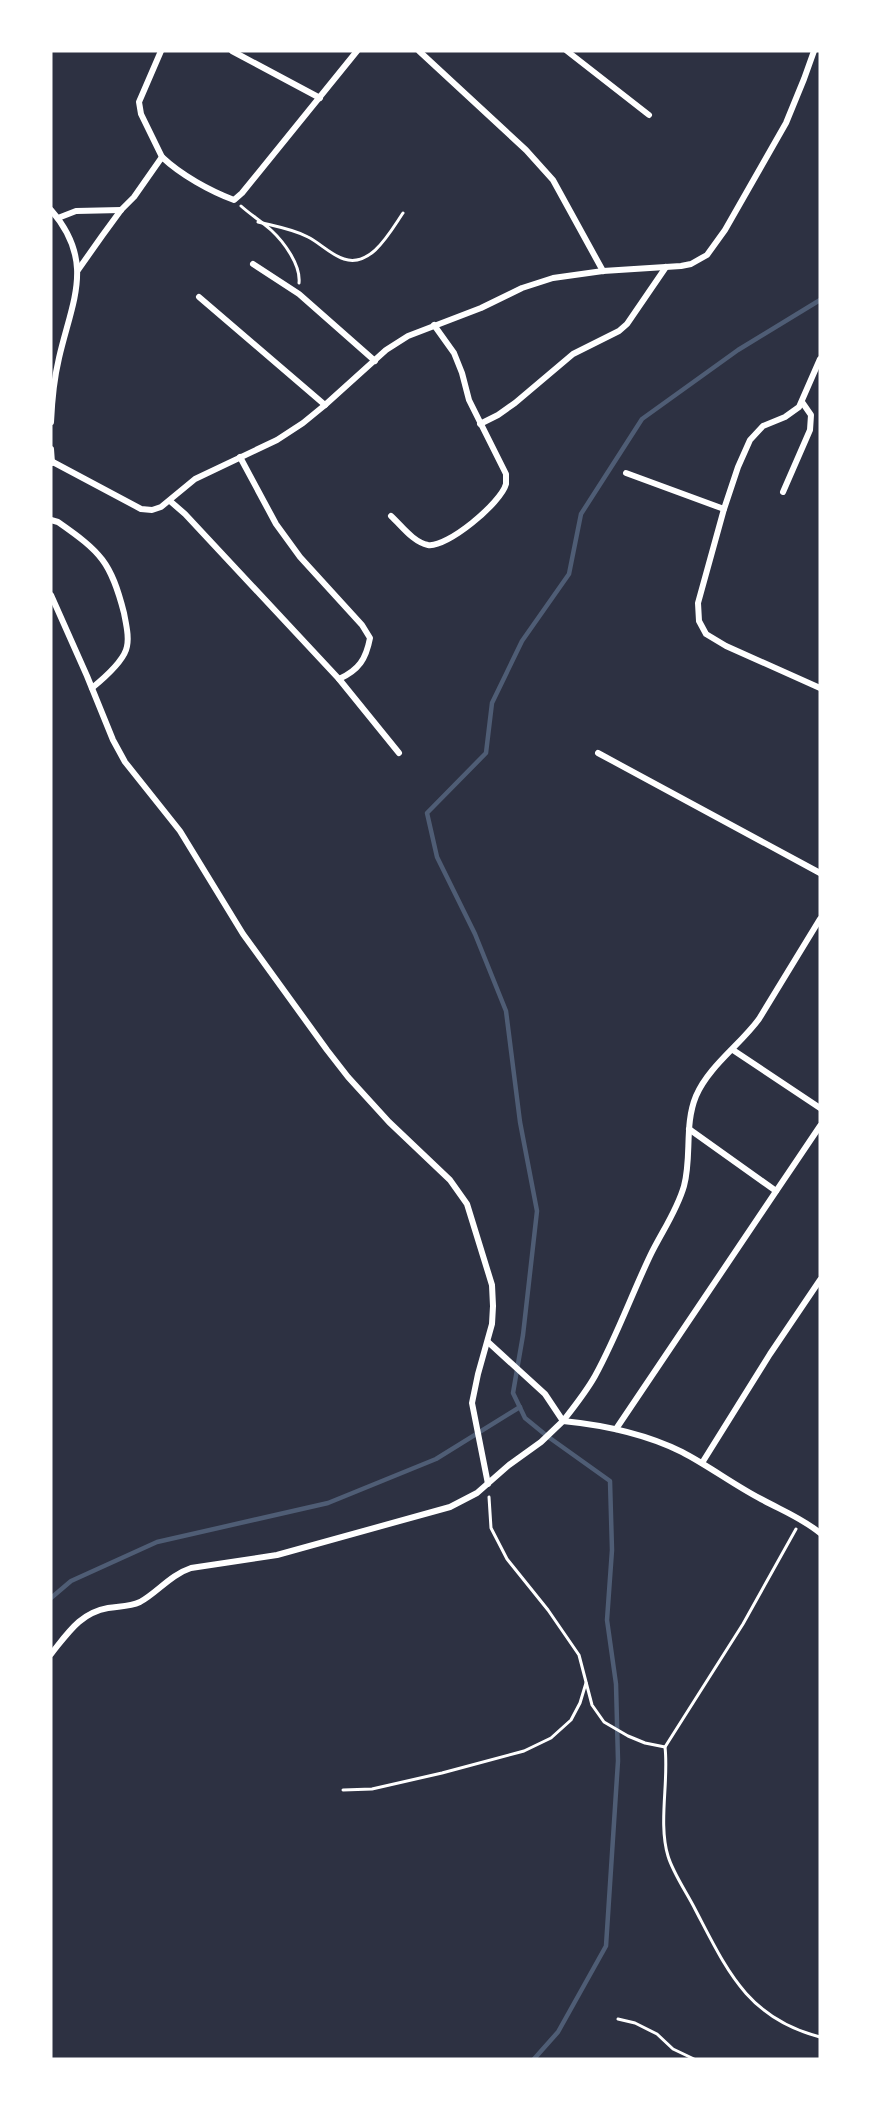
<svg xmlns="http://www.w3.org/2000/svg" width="871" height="2110" font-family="'Alegreya Sans',sans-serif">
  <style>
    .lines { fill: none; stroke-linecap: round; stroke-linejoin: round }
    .stream { stroke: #4f5d75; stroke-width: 4.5 }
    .path { stroke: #fff; stroke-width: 3 }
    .minor { stroke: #fff; stroke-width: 6 }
  </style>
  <rect width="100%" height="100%" fill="#2d3142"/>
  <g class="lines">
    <g class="stream">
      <polyline points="51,1598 71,1581 157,1542 328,1503 436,1459 520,1407"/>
      <polyline points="534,2059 558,2032 606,1946 618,1761 616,1684 607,1620 612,1550 610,1481 547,1436 525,1418 513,1393 523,1335 537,1211 520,1122 506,1011 475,934 437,857 427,813 486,753 492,703 522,641 569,574 581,514 642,419 738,350 820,300"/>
    </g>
    <g class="path">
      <path d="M241 206C251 215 261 221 271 230 284 242 301 265 299 283"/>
      <path d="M258 222C274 226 293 229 308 237 320 243 331 255 344 259 371 268 390 232 403 213"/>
      <polyline points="489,1497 491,1528 507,1559 548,1610 579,1655 592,1705 604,1722 628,1736 645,1743 665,1747"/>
      <path d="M796 1529 743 1624 665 1747C669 1781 658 1823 668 1856 673 1873 687 1893 695 1909 727 1970 747 2018 820 2037"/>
      <polyline points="343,1790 372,1789 442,1773 524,1751 551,1738 571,1720 580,1703 586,1683"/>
      <polyline points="618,2019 635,2023 657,2034 673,2049 694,2059"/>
    </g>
    <g class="minor">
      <polyline points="161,51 139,102 141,114 162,157"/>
      <polyline points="232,51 320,98"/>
      <polyline points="419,51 526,150 553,180 603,271"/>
      <polyline points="567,51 649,115"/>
      <path d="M51 210C96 262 72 301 59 358 54 379 52 400 51 422"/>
      <polyline points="58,218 76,211 121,210"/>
      <polyline points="253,264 299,294 375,361"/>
      <path d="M78 270 102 236 121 210 134 197 162 157C181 175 210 191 234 200L242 193 357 51"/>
      <polyline points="199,297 325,405"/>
      <polyline points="820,359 799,407 785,417 763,426 750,440 738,467 724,509 698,603 699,621 706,634 726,646 820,688"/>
      <polyline points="480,424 498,415 515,403 573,354 619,331 627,324 666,267"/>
      <polyline points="51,449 52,463"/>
      <polyline points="51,461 141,509 152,510 161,507 195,479 277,440 303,423 325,405 386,350 408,336 481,308 522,288 553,278 603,271 681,266 691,264 707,255 725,230 786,123 804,79 814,51"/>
      <polyline points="626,473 724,509"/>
      <polyline points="783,492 810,430 811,415 802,402"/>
      <path d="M170 501 185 514 339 679C359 670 366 659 370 638L362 625 300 557 276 524 240 457"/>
      <path d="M391 516C402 526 413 542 428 545 447 548 501 503 506 484 506 483 506 475 506 474L469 400 462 373 454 353 434 325"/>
      <path d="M51 520 58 522C101 552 111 562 124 613 126 624 130 639 126 650 121 664 103 679 92 688"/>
      <polyline points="51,595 87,676 113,740 125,762 180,831 243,934 327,1050 348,1077 389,1122 450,1180 467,1204 492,1285 493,1306 492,1324 478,1374 472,1403 488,1484"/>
      <polyline points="339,679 399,753"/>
      <polyline points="598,753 820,873"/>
      <polyline points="733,1050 820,1108"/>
      <polyline points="689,1129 776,1191"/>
      <path d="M488 1342 545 1394 563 1421C574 1407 586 1392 595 1376 616 1338 631 1296 650 1256 661 1233 677 1211 684 1186 692 1157 684 1125 696 1096 709 1066 740 1045 759 1019L820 919"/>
      <polyline points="616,1429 820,1126"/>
      <polyline points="702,1463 770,1354 820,1280"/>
      <path d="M51 1654C68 1633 80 1613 108 1608 119 1606 129 1607 140 1602 158 1592 170 1575 191 1568L277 1555 450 1507 477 1493 509 1465 541 1442 563 1421C603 1425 646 1434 682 1452 709 1466 734 1485 761 1499 781 1510 802 1518 820 1533"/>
    </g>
  </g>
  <rect width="871" height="2110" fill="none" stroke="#ffffff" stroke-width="105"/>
</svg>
